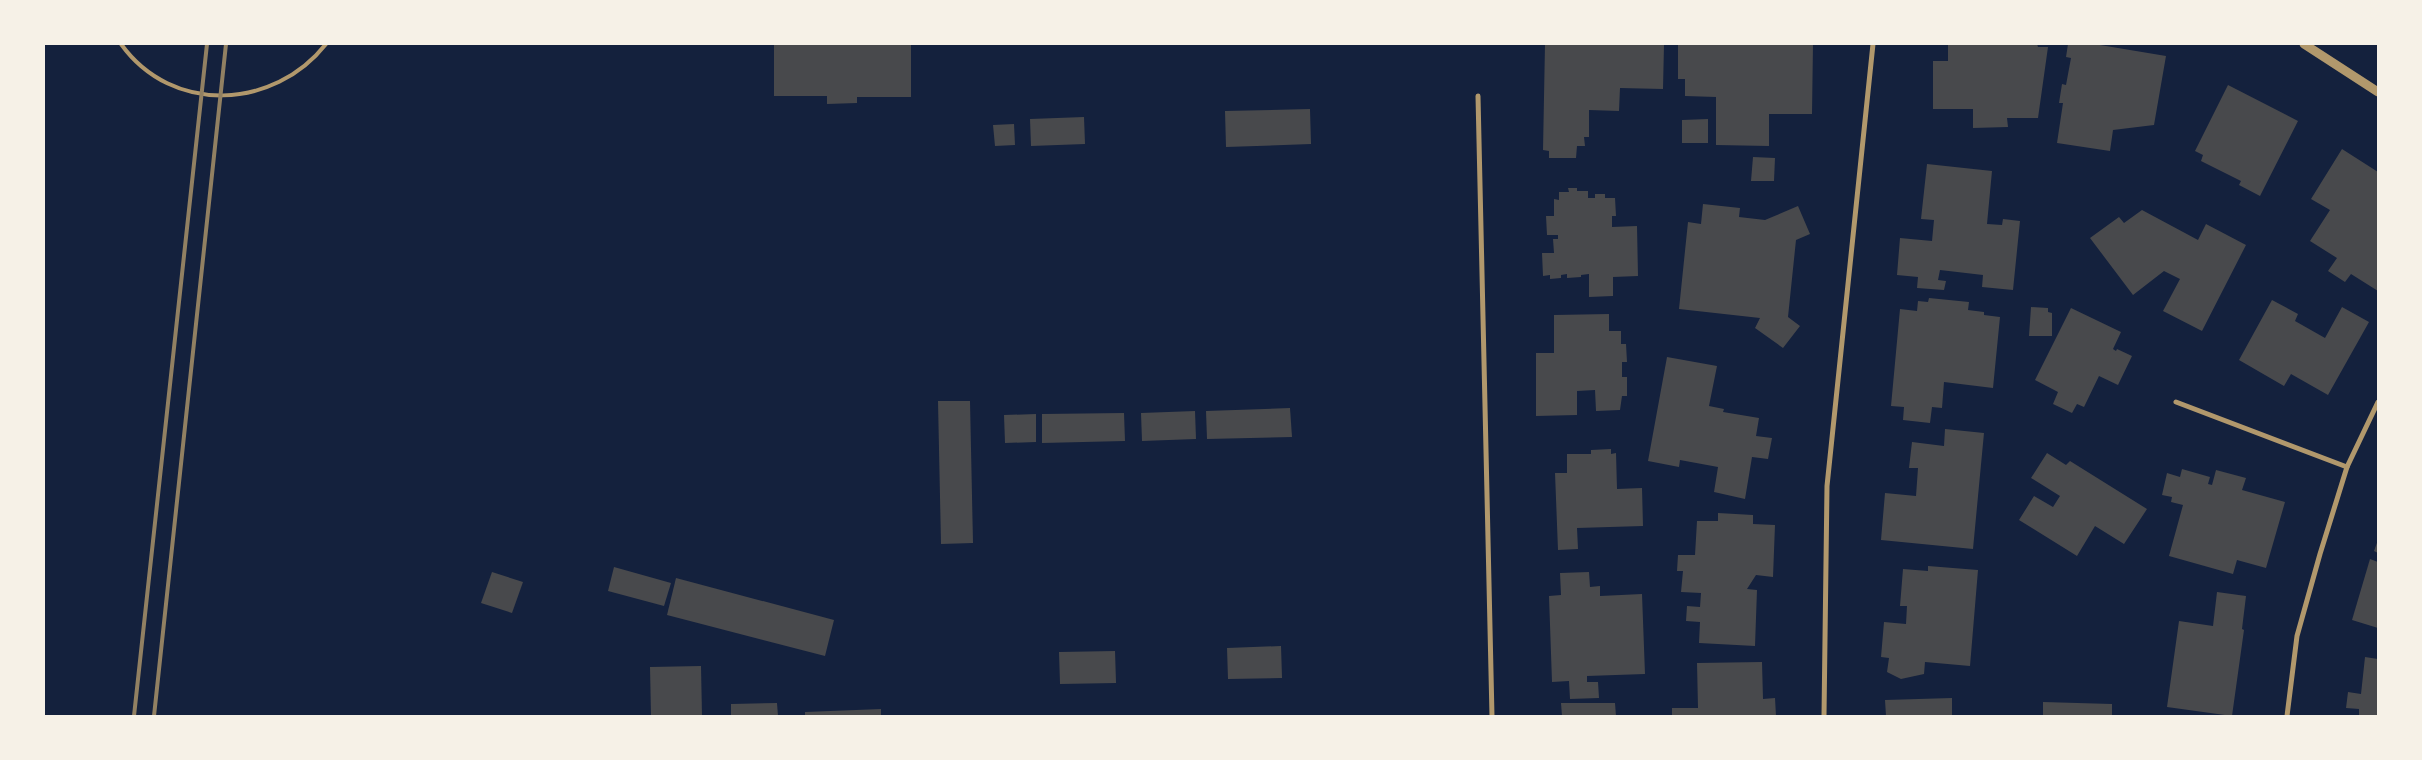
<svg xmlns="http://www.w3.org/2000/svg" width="2422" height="760" font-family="Montserrat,sans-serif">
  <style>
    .building { fill: #48494c }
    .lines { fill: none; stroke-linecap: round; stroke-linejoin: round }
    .service { stroke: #b1986c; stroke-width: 4 }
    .minor { stroke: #b1986c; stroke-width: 5 }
    .tertiary { stroke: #b1986c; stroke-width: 9 }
    .rail { stroke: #918062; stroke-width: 4 }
  </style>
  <rect width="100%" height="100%" fill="#14213d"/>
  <g class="building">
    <polygon points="774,44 911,44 911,97 857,97 857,103 827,104 827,96 774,96"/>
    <polygon points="1545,44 1664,45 1663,89 1620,88 1619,111 1589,110 1589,137 1584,137 1585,146 1577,146 1576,158 1549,158 1549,151 1543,150"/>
    <polygon points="1678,44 1813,44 1812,114 1769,114 1769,146 1716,145 1716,97 1685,96 1685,79 1678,79"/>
    <polygon points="1948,44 2037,44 2038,47 2048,47 2038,118 2007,118 2008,127 1973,128 1973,109 1933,109 1933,61 1948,61"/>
    <polygon points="2068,44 2094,44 2166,56 2154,125 2113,130 2110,151 2057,143 2063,103 2059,103 2062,84 2066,85 2071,58 2066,57"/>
    <polygon points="2228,85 2298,121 2260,196 2239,185 2241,181 2201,161 2203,155 2195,151"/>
    <polygon points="1310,109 1311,144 1226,147 1225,111"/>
    <polygon points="1084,117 1085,144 1031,146 1030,119"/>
    <polygon points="1708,119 1708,143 1682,143 1682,120"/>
    <polygon points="1014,124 1015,145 995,146 993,125"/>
    <polygon points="2342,149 2378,172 2378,291 2351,274 2345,282 2328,271 2337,258 2310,241 2330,210 2311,199"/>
    <polygon points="1753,157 1775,158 1774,181 1751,181"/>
    <polygon points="1927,164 1992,171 1987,224 2002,225 2003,219 2020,221 2013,290 1982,287 1983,275 1940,270 1938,280 1946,281 1944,290 1917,288 1918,277 1897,275 1900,238 1932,241 1934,220 1921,219"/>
    <polygon points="1568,188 1577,188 1577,191 1588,191 1588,198 1595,198 1595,194 1605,194 1605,198 1615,198 1616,216 1612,216 1612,227 1637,226 1638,276 1613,277 1613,296 1589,297 1589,274 1581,275 1581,277 1567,278 1567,274 1561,275 1561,278 1550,279 1550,275 1543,276 1542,253 1554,253 1553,239 1558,239 1558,235 1547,235 1546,216 1554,216 1554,199 1559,200 1559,192 1569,192"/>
    <polygon points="1703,204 1740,208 1739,217 1765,220 1798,206 1810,234 1796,240 1788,317 1800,326 1783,348 1755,328 1760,318 1679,309 1688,222 1701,224"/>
    <polygon points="2142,210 2198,240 2206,224 2246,245 2202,331 2163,311 2180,279 2164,271 2133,295 2090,238 2119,217 2124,223"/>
    <polygon points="1929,298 1969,302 1968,310 1984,312 1984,315 2000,317 1993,388 1944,382 1942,408 1932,407 1930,423 1903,420 1904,407 1891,406 1900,309 1917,311 1918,301 1928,302"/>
    <polygon points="2272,300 2298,314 2295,321 2325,338 2342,307 2369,322 2328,395 2291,374 2284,386 2239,360"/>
    <polygon points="2031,307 2048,308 2048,312 2052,313 2052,336 2029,336"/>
    <polygon points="2071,308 2121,332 2113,349 2116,351 2117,349 2132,356 2118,385 2099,376 2084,407 2077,404 2072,413 2053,404 2058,392 2035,380"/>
    <polygon points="1609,314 1609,331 1621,331 1621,344 1626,344 1627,362 1622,362 1622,377 1627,377 1627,396 1622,396 1620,410 1596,411 1595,390 1577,391 1577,415 1536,416 1536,353 1554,353 1554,315"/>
    <polygon points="1667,357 1717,366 1709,406 1724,409 1723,412 1759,418 1756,436 1772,438 1768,459 1752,457 1745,499 1714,492 1718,467 1680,460 1679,467 1648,461"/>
    <polygon points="938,401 970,401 973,543 941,544"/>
    <polygon points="1290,408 1292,437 1207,439 1206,411"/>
    <polygon points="1195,411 1196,439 1142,441 1141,413"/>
    <polygon points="1124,413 1125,441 1042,443 1042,414"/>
    <polygon points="1036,414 1036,442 1005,443 1004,415"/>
    <polygon points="1945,429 1984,433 1973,549 1881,540 1885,493 1916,496 1918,468 1909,468 1912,442 1944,446"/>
    <polygon points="1611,449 1611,454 1616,453 1617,489 1642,488 1643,526 1577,528 1578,549 1558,550 1555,473 1567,473 1567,454 1591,454 1591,450"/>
    <polygon points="2047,453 2066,465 2070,461 2147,509 2124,544 2095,526 2077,556 2019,520 2034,496 2053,507 2060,496 2031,478"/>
    <polygon points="2182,469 2210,477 2208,484 2212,485 2216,470 2246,478 2242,490 2285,502 2266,568 2237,560 2233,574 2169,556 2183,505 2171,502 2172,497 2162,495 2167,473 2180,477"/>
    <polygon points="1718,513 1753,515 1753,524 1775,525 1773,577 1756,575 1747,589 1757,590 1755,646 1699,643 1700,622 1686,621 1687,606 1700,607 1701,593 1681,592 1683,571 1677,571 1678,555 1695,555 1697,521 1718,521"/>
    <polygon points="2378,540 2378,553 2374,551"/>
    <polygon points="2370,559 2378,562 2378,628 2352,620"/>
    <polygon points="1928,566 1978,570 1970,666 1925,662 1924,674 1901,679 1887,672 1889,658 1881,657 1884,622 1906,624 1907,606 1900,606 1903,569 1928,571"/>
    <polygon points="614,567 671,583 664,606 608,591"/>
    <polygon points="492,572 523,582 512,613 481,603"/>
    <polygon points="1589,572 1590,587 1600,586 1600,596 1642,594 1645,674 1587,676 1587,682 1598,682 1599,698 1570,699 1569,681 1552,682 1549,596 1561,595 1560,573"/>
    <polygon points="676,578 834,620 825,656 667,615"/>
    <polygon points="2217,592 2246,596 2242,629 2244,630 2232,716 2167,707 2179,621 2213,626"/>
    <polygon points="1281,646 1282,678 1228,679 1227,648"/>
    <polygon points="1115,651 1116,683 1060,684 1059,652"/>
    <polygon points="2365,657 2378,659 2378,716 2359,716 2359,709 2346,708 2348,692 2361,694"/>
    <polygon points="1762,662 1763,699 1775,698 1776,716 1672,716 1672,708 1698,708 1697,663"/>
    <polygon points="701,666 702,716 651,716 650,667"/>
    <polygon points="1952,698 1952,716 1886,716 1885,700"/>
    <polygon points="2043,702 2112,704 2112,716 2043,716"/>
    <polygon points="777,703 778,716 731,716 731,704"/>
    <polygon points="1561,703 1615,703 1616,716 1562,716"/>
    <polygon points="881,709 881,716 805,716 805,712"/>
  </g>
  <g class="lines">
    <path class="service" d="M121 44C172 115 274 110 326 44"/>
    <g class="minor">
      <polyline points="1478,96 1492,716"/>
      <polyline points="2176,402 2347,467"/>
      <polyline points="1824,716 1827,486 1873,44"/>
      <polyline points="2287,716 2297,636 2320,554 2347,467 2378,402"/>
    </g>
    <polyline class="tertiary" points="2304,44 2378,92"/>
    <g class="rail">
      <polyline points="134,716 207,44"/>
      <polyline points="154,716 226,44"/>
    </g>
  </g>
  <rect width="2422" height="760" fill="none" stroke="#f6f1e7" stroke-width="90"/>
</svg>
